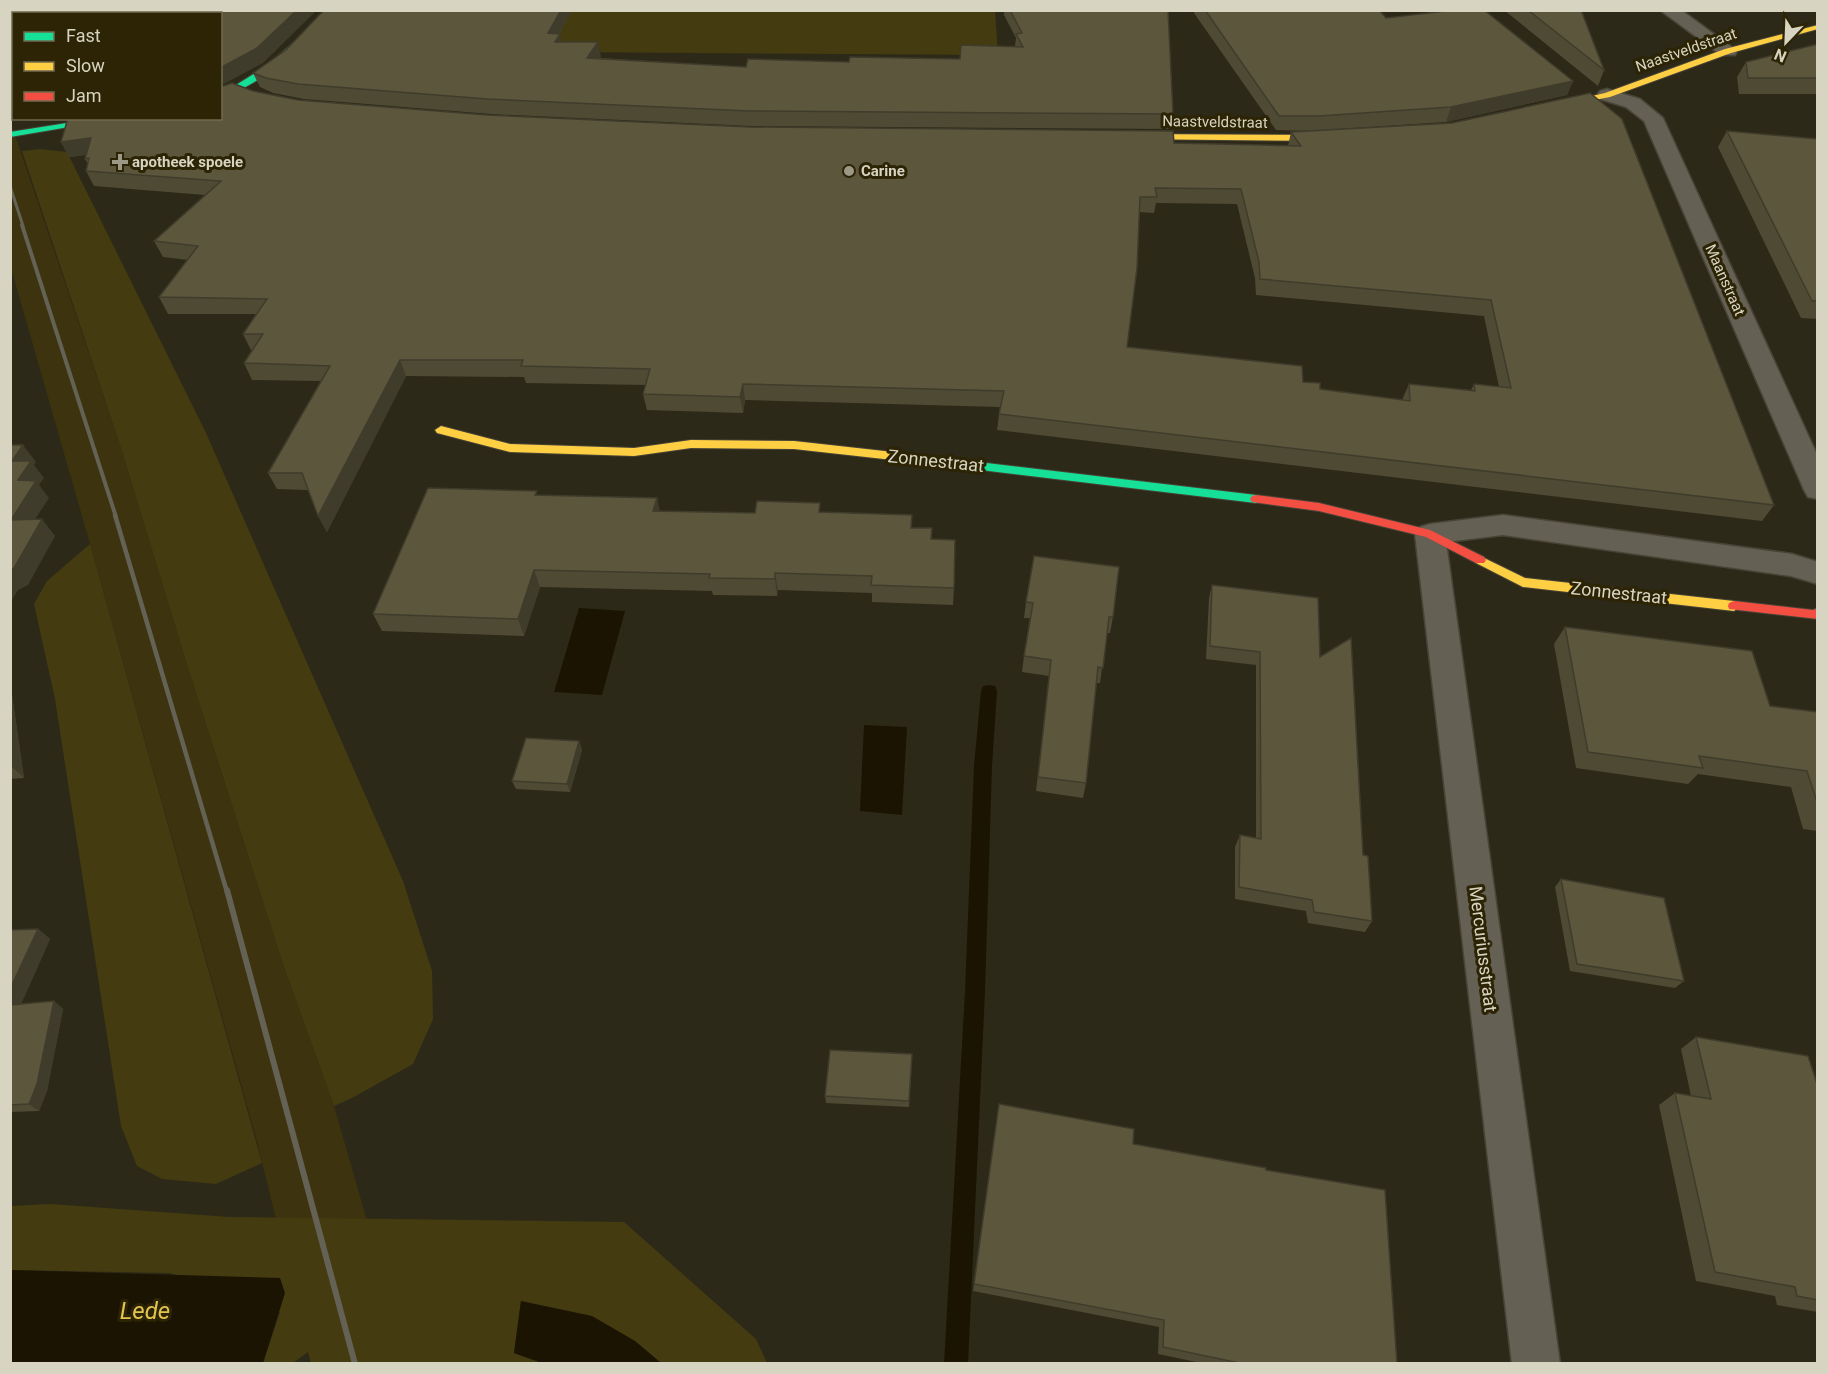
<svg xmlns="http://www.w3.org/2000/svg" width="1828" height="1374" font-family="Roboto,sans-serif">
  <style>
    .built { fill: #3d330e }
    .green { fill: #453b10 }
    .water { fill: #1b1402 }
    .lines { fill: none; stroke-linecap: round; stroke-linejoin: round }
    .stream { fill: #1b1402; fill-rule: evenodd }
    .street-casing { stroke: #484437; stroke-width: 3 }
    .fast-casing { stroke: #484437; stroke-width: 2 }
    .slow-casing { stroke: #484437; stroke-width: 2 }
    .jam-casing { stroke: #484437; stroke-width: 2 }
    .street { fill: #646054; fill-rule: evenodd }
    .fast { fill: #16e098; fill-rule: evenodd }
    .slow { fill: #ffcf43; fill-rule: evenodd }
    .jam { fill: #f24e42; fill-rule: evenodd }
    .rail-far3 { stroke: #646155; stroke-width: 3 }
    .rail-far2 { stroke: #646155; stroke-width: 4 }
    .rail-far1 { stroke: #646155; stroke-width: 4.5 }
    .rail { stroke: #646155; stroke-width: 6 }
    .wall { fill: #4f4a34; fill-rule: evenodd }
    .shaded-wall { fill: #403c2b }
    .building { fill: #5c563d; stroke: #403c2b; stroke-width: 1.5; fill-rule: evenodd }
    .poi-dot { fill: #9c9886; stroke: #2c2404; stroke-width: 2 }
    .labels { text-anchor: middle; stroke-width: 6; stroke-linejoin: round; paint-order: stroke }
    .far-street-label { font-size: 15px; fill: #d8d4c2; stroke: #2c2404 }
    .far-poi-label { font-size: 15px; font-weight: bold; fill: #d8d4c2; stroke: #2c2404; text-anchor: start }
    .street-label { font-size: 18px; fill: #d8d4c2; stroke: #2c2404 }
    .near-water-label { font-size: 24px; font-style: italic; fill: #e2c54f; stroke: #2c2404 }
  </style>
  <rect width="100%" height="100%" fill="#2d2918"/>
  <polygon class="built" points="10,120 121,448 188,668 284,967 334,1106 408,1363 311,1363 258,1145 90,544 11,268"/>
  <g class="green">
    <polygon points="995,10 998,55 559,52 475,40 499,11"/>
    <polygon points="10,11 11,10 185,11 181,14 14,14 14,95 11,95"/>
    <polygon points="40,149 67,152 206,433 403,881 432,971 433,1019 413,1064 352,1098 334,1106 284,967 188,668 121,448 22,151"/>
    <polygon points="90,544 262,1163 216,1184 162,1179 137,1166 121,1126 55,699 34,604 47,581"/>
    <polygon points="51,1204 229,1217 624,1222 756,1339 767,1363 661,1363 635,1341 521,1301 514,1353 542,1363 311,1363 308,1352 293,1363 263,1363 280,1312 170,1273 11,1270 11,1206"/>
  </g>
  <g class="water">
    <polygon points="579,608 625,611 602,695 554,692"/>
    <polygon points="864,725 907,727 902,815 860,811"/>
    <polygon points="11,1270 280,1278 285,1293 263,1363 11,1363"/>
    <polygon points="521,1301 592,1316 635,1341 661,1363 542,1363 514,1353"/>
  </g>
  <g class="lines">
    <polygon class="stream" points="989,685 995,686 997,691 992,766 985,991 968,1364 944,1364 965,991 974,766 981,691 983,686"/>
    <defs>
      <g id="street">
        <polygon points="1660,10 1681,10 1737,51 1735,55 1721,55"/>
        <polygon points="1607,89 1640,99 1663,118 1818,457 1818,499 1808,497 1804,490 1644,121 1626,107 1600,99 1597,95 1600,91"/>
        <polygon points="1503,515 1792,554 1818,562 1818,584 1791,576 1503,535 1446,542 1560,1364 1512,1364 1415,534 1420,527 1430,524"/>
      </g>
      <g id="fast">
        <path d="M326 10H334C304 46 265 83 220 98V93C262 73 295 44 326 10Z"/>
        <polygon points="99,118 122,118 10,137 10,132"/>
        <polygon points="893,452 1256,495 1262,499 1256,503 889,459 887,456"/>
      </g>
      <g id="slow">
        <polygon points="1818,25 1818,29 1731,53 1610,97 1553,108 1549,106 1605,93 1725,49"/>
        <polygon points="1129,134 1333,135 1337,138 1333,141 1126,139 1126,135"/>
        <polygon points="441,426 510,444 634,448 691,440 794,441 893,452 899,456 893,460 794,449 691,448 634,456 510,452 437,433 435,430"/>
        <polygon points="1480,556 1525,578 1734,601 1740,606 1734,611 1523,587 1476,563 1474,560 1476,557"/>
      </g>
      <g id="jam">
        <polygon points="1256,495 1319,503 1430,530 1484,557 1486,560 1484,563 1476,563 1426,537 1319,511 1252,502 1250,499 1252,496"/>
        <polygon points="1734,601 1813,610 1818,608 1818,619 1729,609 1728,606 1729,603"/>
      </g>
    </defs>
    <use href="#street" class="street-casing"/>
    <use href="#fast" class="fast-casing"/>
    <use href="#slow" class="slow-casing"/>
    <use href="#jam" class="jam-casing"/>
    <use href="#street" class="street"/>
    <use href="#fast" class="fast"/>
    <use href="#slow" class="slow"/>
    <use href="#jam" class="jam"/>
    <polyline class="rail-far3" points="10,186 23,226"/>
    <polyline class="rail-far2" points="22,225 116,517"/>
    <polyline class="rail-far1" points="115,515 227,892"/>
    <polyline class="rail" points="227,890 355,1364"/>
  </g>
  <g class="wall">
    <polygon points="324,10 572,10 559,34 562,42 601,57 599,58 746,67 849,62 960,59 1015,46 1016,38 1004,15 1004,10 1168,10 1173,114 1170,129 751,126 491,114 304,99 273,93 260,87 253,73 286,50"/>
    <path d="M1195 10H1379L1386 18 1573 81 1567 95 1446 122 1338 129 1774 505 1762 521 997 430 1000 407 745 400 743 413 647 410 643 394 646 385 526 383 524 377 406 376 327 532 318 516 308 490 277 489 268 473 321 381 252 380 244 363 253 350H251L243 334 256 314H168L159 297 188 260 163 257 154 241 205 195 94 186 86 171 88 164 85 159 86 155 69 157 61 142 253 91 298 100 487 115 749 127 1174 143 1288 146 1291 132 1310 131 1276 130 1194 13ZM1156 203 1237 204 1255 278 1256 295 1484 316 1499 387 1474 384 1471 390 1409 384 1402 400 1320 389 1303 382 1127 347 1139 212 1154 213Z"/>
    <polygon points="1504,10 1581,10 1604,70 1598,86"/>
    <polygon points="1818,44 1818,94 1739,94 1737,77 1746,62"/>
    <polygon points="1727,131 1818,139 1818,319 1801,318 1718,147"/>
    <polygon points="538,496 657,498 659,511 755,513 821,512 912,528 932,539 954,588 953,605 872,602 872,593 778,590 777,596 713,595 712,591 540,587 524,636 382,631 373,614"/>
    <polygon points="1034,556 1113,617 1110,633 1107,633 1100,683 1096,683 1086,783 1083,798 1036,791 1049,676 1022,672 1024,656 1030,618 1024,618 1026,602"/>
    <polygon points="1212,585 1320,657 1363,855 1372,921 1365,932 1308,923 1306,911 1235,899 1235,847 1240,835 1256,838 1256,665 1206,659 1209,598"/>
    <polygon points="1565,627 1770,706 1818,712 1818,831 1803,829 1791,787 1698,774 1688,784 1576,768 1554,644"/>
    <polygon points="10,681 24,778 10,779"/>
    <polygon points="579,741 582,750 570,792 516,789 512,781"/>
    <polygon points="1561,879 1684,981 1675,988 1570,971 1555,887"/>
    <polygon points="38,929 50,939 21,1004 54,1001 63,1009 47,1091 39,1111 10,1112 10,930"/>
    <polygon points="1696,1037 1818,1087 1818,1312 1777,1305 1775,1296 1696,1281 1659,1105 1675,1093 1691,1096 1681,1049"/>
    <polygon points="912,1061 909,1107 826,1103 825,1096"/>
    <polygon points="999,1104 1133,1144 1266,1170 1397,1364 1206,1364 1158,1354 1159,1327 973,1291"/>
  </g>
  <g class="shaded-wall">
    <polygon points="297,10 317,10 263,63 220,86 220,68"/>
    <polygon points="561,10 572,10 551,48 548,33"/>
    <polygon points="560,34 563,48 555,42"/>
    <polygon points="598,42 601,57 590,72 587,58"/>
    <polygon points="1573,81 1567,95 1446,122 1451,107"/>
    <polygon points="91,138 99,153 69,157 61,142"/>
    <polygon points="400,360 406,376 327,532 318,516"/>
    <polygon points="743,384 745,400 743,413 740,397"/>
    <polygon points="23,445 36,462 34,465 44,478 39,485 49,498 24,536 11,520 18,480 12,461"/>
    <polygon points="657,498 661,516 653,511"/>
    <polygon points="42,519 55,536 28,585 18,590 10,603 10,570"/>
    <polygon points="534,570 540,587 524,636 518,619"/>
    <polygon points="775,573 778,590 777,596 775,579"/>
    <polygon points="10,681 24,778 10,765"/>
    <polygon points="579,741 582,750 570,792 567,784"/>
    <polygon points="38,929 50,939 18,1011 10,1005 10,989"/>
    <polygon points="54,1001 63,1009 47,1091 39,1111 29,1104"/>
  </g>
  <g class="building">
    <polygon points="200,10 297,10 257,48 220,68 220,14 186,14"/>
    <polygon points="324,10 561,10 548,33 560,34 555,42 598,42 587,58 746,67 748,59 849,62 850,57 960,59 961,45 1023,47 1016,34 1022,33 1010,10 1168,10 1173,114 749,111 487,99 298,84 266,78 253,73 286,50"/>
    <polygon points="1205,10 1379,10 1386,18 1455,10 1484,10 1573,81 1451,107 1319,116 1279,116"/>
    <polygon points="1528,10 1581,10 1604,70"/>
    <polygon points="1818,44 1818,78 1748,78 1746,62"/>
    <path d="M232 83 253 91 298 100 487 115 749 127 1173 131 1174 143 1301 146 1291 132 1452 123 1590 93 1622 119 1774 505 999 414 1004 391 743 384 740 397 643 394 650 369 521 366 523 360H400L318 516 302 473H268L330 366 244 363 263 334H243L267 299 159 297 198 246 154 241 221 181 86 171 89 158 85 159 91 138 61 142 68 118H220V87ZM1155 188 1241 189 1259 262 1260 279 1491 300 1511 388 1474 384 1475 391 1409 384 1410 401 1320 389V383L1303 382 1302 366 1127 347 1137 268 1140 197H1157Z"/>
    <polygon points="1727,131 1818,139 1818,301 1812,301"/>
    <polygon points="10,445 23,445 12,461 31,461 18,480 36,481 11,520 42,519 14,568 10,570"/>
    <polygon points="428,488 537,491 535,495 657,498 653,511 755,513 757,501 820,503 819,512 912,515 911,528 932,528 931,539 955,540 954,588 871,585 872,576 775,573 775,579 709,578 710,574 534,570 518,619 373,614"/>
    <polygon points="1034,556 1119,567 1113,617 1109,617 1103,668 1098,667 1086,783 1038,777 1051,660 1024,656 1033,603 1026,602"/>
    <polygon points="1212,585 1318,598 1320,657 1351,638 1363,855 1368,856 1372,921 1314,912 1312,900 1239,887 1240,835 1261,839 1260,652 1210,646"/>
    <polygon points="1565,627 1752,651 1770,706 1818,712 1818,805 1807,771 1699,756 1703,768 1588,752"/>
    <polygon points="526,738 579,741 567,784 512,781"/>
    <polygon points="1561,879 1664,898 1684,981 1577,964"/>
    <polygon points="38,929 10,989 10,930"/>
    <polygon points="54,1001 37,1084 29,1104 10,1105 10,1005"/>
    <polygon points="1696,1037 1808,1056 1818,1087 1818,1300 1797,1296 1795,1287 1715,1272 1675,1093 1711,1099"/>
    <polygon points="830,1050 912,1054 909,1101 825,1096"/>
    <polygon points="999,1104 1134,1129 1133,1144 1266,1168 1266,1170 1385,1190 1397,1364 1244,1364 1163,1347 1164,1320 974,1284"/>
  </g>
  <g class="poi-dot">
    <path d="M117 153h6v6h6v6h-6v6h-6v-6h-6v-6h6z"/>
    <circle cx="849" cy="171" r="6"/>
  </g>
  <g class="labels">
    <g class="far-street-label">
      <text transform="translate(1686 50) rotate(-19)" y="5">Naastveldstraat</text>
      <text transform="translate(1215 122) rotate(1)" y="5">Naastveldstraat</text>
      <text transform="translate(1725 280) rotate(66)" y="5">Maanstraat</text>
    </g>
    <g class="far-poi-label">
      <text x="132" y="167">apotheek spoele</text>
      <text x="861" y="176">Carine</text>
    </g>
    <g class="street-label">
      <text transform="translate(936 461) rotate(6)" y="6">Zonnestraat</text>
      <text transform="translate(1619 593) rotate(6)" y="6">Zonnestraat</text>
      <text transform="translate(1483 949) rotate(83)" y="6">Mercuriusstraat</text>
    </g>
    <g class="near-water-label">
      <text x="145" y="1319">Lede</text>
    </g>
  </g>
  <rect width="1828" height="1374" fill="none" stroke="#d8d4c2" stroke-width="24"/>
  <rect x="12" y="12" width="210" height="108" fill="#2c2404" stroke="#716a50" stroke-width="1.5"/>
  <rect x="24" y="32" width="30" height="9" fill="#16e098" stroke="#716a50" stroke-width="1.5"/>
  <text x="66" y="42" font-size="18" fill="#d8d4c2">Fast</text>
  <rect x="24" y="62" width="30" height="9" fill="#ffcf43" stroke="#716a50" stroke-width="1.5"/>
  <text x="66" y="72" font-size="18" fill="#d8d4c2">Slow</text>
  <rect x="24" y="92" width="30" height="9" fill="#f24e42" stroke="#716a50" stroke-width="1.5"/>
  <text x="66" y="102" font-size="18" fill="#d8d4c2">Jam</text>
  <g transform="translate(1786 42) rotate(203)" stroke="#2c2404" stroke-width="4.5" paint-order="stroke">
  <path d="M0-4.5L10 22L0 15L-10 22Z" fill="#d8d4c2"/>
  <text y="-9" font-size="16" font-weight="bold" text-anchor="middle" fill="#d8d4c2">N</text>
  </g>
</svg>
